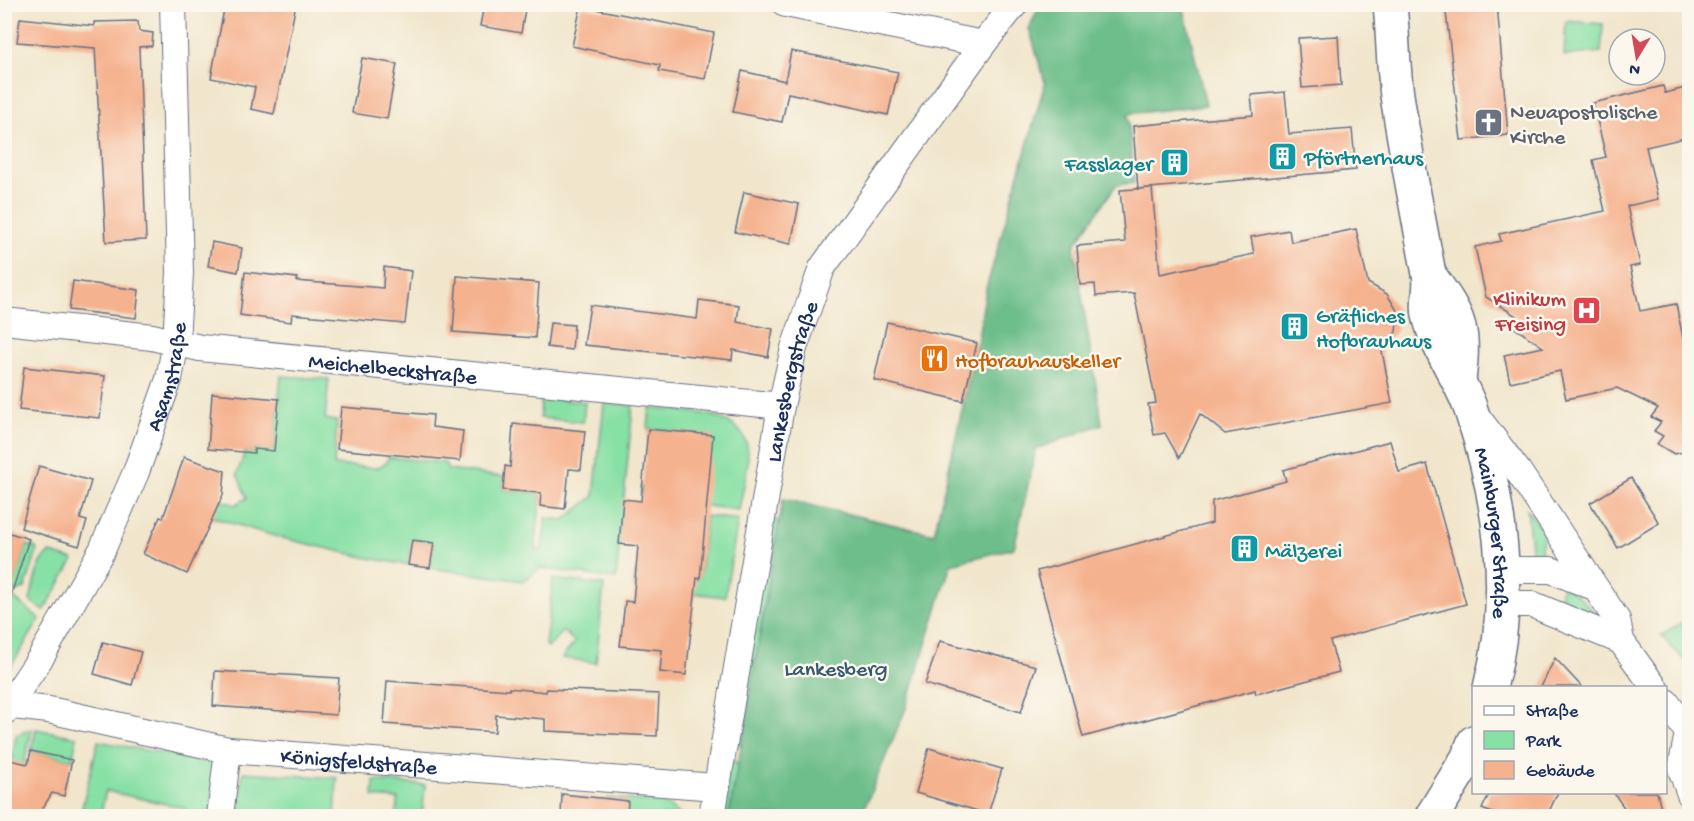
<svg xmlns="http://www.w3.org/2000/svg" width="1694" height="821" font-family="'Gochi Hand',sans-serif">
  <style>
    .green { fill: #87e0a4; stroke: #518881; stroke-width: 1.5 }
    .forest { fill: #6dbe8a; stroke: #447674; stroke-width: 1.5 }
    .building { fill: #f5b28f }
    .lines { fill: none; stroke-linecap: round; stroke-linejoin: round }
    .street-casing { stroke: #666f84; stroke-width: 28 }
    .secondary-casing { stroke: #666f84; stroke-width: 36 }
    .street { stroke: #fff; stroke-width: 26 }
    .secondary { stroke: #fff; stroke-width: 33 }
    .labels { text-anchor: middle; stroke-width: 5; stroke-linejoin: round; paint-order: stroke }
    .worship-label { font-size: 22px; fill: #5b616d; stroke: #fbf7ec; text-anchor: start }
    .culture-label { font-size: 22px; fill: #0d838f; stroke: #fbf7ec; text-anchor: start }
    .health-label { font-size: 22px; fill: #be3a42; stroke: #fbf7ec; text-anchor: end }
    .food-label { font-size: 22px; fill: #c56008; stroke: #fbf7ec; text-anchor: start }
    .street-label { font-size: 22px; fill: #1b2f5e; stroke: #fbf7ec }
    .park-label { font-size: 22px; fill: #365b70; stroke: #fbf7ec }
  </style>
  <rect width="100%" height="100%" fill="#fbf7ec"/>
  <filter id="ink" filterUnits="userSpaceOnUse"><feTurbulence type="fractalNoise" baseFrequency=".0167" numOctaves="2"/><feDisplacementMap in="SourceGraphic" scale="12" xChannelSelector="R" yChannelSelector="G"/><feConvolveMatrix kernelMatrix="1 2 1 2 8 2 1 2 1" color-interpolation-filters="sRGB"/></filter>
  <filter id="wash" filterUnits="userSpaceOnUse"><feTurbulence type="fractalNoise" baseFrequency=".008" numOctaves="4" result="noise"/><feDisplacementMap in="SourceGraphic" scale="24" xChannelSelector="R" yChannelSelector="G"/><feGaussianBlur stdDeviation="1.35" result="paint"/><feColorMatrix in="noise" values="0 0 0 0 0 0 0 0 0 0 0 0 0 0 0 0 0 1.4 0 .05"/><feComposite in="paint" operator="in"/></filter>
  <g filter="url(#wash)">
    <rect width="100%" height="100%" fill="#f1e6cc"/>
    <g class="green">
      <polygon points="1566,21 1603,24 1601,52 1564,56"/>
      <polygon points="281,376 329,379 325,419 337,421 334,465 377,468 387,462 388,457 445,463 448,470 504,477 503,490 541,493 535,549 542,550 546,518 564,520 594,496 604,403 633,406 616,579 540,568 524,581 430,568 434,543 412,540 408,565 368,558 274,536 212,517 180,485 235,505 247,498 237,474 245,452 253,453 254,449 274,450"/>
      <polygon points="541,398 585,402 583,422 540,418"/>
      <path d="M650 408C682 412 748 408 748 455 748 473 742 492 739 510L656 500 641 495V487L704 494 712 436 648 429Z"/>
      <polygon points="1527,509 1544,532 1541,549 1543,558 1532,559"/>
      <polygon points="706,516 738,520 725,597 634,586 635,573 700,578"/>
      <polygon points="769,518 779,521 741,745 732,744"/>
      <polygon points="27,545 36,548 37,552 25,588 17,592 5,588 15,581"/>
      <path d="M51 553 74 560 44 611 30 601C33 588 37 558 51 553Z"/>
      <polygon points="553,579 604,585 596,663 562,658 575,642 563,631 549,647 545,645"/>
      <polygon points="1562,586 1574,592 1609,626 1560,596"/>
      <polygon points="5,594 11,596 40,619 5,676"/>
      <polygon points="1681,623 1689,626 1689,665 1661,636"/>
      <polygon points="32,729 24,764 12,761 16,735"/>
      <polygon points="36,729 77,737 72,760 31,751"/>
      <polygon points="98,741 216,764 210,816 184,816 185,808 106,791 100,816 80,816"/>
      <polygon points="729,761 738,762 729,816 725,816"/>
      <polygon points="243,772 337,778 335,816 238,816"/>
      <polygon points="374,781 425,785 422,816 396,816 398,799 373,797"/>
      <polygon points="607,798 663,802 682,816 603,816"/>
    </g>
    <polygon class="forest" points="1040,5 1183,5 1206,105 1128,114 1134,183 1116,185 1074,246 1102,424 1036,449 1014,548 951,564 906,708 861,816 729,816 783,499 934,534 977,343 986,289 1045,83 1029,28"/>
    <g id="blocks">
      <g class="building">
        <polygon points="225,4 296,4 274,114 251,109 255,87 211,78"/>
        <polygon points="484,4 526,4 521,33 480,26"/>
        <polygon points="1445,4 1497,4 1508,135 1461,140"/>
        <polygon points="581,6 714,33 705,79 659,71 660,65 572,46"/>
        <polygon points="20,18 94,26 94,22 138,21 139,31 153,33 152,46 139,47 146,240 106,242 95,48 17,42"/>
        <polygon points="1338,36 1341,85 1302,88 1298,38"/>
        <polygon points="791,51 898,72 888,115 788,93 782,122 733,112 742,71 785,81"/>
        <polygon points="362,58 397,64 387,119 352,113"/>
        <polygon points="1663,86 1665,93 1689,87 1689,137 1646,147 1658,199 1627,206 1640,265 1630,267 1640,311 1676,304 1683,338 1689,337 1689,451 1674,454 1657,444 1663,436 1654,431 1661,422 1651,417 1658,408 1617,388 1566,399 1560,371 1510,382 1504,355 1543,347 1512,326 1518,317 1486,297 1475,247 1501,241 1499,234 1605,211 1593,160 1606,157 1593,103"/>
        <polygon points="1285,92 1289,134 1352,129 1356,170 1138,189 1133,126 1253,115 1251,95"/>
        <polygon points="1152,188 1160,274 1254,254 1251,237 1289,230 1291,242 1356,229 1368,283 1387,294 1398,312 1396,332 1381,346 1392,403 1225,434 1200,414 1179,458 1165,433 1154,435 1148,404 1156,403 1134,293 1096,296 1095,284 1080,285 1077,246 1125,242 1120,190"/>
        <polygon points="744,192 799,204 791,244 735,232"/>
        <polygon points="212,242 242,248 238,272 208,266"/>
        <polygon points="384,267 411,271 405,324 292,314 291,322 240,315 245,272 297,278 296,281 383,288"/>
        <polygon points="457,276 539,283 535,338 453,332"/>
        <polygon points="73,281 139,290 136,318 69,310"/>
        <polygon points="699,300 739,305 737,322 773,329 768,357 733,350 732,360 584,345 590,305 697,319"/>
        <polygon points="887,322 977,343 963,401 874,380"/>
        <polygon points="550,323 574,325 572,350 547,347"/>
        <polygon points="24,367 105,376 100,418 19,410"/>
        <polygon points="212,393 279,399 274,451 254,449 254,453 208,449"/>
        <polygon points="341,407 433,415 432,427 463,431 460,461 337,449"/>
        <polygon points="513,424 585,431 581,470 569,469 565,509 540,506 541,493 503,490 505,466 510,467"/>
        <polygon points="648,429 713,435 700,579 697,578 686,675 660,672 662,650 620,646 625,601 633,602 638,546 619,544 623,499 641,501"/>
        <polygon points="1390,441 1399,472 1427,464 1466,604 1330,641 1339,672 1256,694 1255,690 1083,737 1037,571 1212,523 1212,501 1286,481 1283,470"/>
        <polygon points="184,457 225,471 223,495 187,574 143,554 160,517 163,518"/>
        <polygon points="39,466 91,481 80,519 87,521 79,546 21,528"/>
        <polygon points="1631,478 1659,523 1618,548 1590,503"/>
        <polygon points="4,531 29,539 9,601 4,600"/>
        <polygon points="412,540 434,543 430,568 408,565"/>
        <polygon points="940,641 1036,666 1021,712 925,684"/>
        <polygon points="103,642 141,652 132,685 94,674"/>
        <polygon points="1555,658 1582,687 1541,687"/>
        <polygon points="215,671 339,678 336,715 213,706"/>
        <polygon points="387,681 509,690 509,688 546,692 547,689 659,694 657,736 545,731 545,719 496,715 495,732 384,724"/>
        <polygon points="929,748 1002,769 988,814 916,793"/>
        <polygon points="31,751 72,760 64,796 52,793 38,816 4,816 4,770 10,760 28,764"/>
        <polygon points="1490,792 1558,792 1547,816 1500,816 1482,809"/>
        <polygon points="1613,792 1657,792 1663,816 1630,816"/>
        <polygon points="562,794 628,801 627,816 561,816"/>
      </g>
    </g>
  </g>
  <g filter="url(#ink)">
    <use href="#blocks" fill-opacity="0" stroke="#666f84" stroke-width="1.5"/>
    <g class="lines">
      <defs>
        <g id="street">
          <polyline points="786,4 983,44"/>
          <path id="s1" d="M4 321 152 337 200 348 781 406"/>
          <polyline points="1478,418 1518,471 1617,620 1621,641"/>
          <polyline points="1502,570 1551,570 1594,587"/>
          <polyline points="1505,604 1531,604 1621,641 1655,688"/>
          <polyline points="1666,702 1690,735"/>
          <path id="s2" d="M4 705 49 710 228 750 716 787"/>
          <path id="s3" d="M4 712 41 657 102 550 136 472 169 379 176 342 180 273 173 4"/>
          <polyline points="1688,733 1681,769 1690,794"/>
          <polyline points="220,816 228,750"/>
          <path id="s4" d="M712 816 781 406 794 348 822 268 983 44 1015 4"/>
        </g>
        <g id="secondary">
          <path id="s5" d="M1390 4C1393 35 1393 65 1397 95 1406 155 1418 215 1429 274 1432 287 1426 302 1429 315 1437 350 1460 377 1471 410 1501 499 1514 596 1490 688"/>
          <path d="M1430 276C1461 319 1465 328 1459 381"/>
          <polyline points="1432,816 1467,759 1474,742"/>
        </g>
      </defs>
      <use href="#street" class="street-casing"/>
      <use href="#secondary" class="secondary-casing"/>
      <use href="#street" class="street"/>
      <use href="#secondary" class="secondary"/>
    </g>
  </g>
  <defs>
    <symbol id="church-square" viewBox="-11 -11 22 22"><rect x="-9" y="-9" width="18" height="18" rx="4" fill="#6b7280" stroke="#fbf7ec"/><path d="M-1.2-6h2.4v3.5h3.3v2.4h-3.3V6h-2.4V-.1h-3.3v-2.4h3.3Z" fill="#fff"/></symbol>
    <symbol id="building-square" viewBox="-11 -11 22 22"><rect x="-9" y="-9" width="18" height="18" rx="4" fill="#0f9aa8" stroke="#fbf7ec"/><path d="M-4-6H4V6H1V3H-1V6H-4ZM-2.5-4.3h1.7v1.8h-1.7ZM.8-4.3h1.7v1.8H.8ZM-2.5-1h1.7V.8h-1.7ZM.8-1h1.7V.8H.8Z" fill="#fff"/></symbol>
    <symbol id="hospital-square" viewBox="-11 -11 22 22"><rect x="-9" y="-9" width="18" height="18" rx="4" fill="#e0444e" stroke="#fbf7ec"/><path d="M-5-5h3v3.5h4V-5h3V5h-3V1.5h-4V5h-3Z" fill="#fff"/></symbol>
    <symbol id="restaurant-square" viewBox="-11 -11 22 22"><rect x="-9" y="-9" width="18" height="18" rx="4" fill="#e8710a" stroke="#fbf7ec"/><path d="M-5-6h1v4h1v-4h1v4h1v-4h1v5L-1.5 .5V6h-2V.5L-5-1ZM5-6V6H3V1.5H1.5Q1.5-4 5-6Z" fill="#fff"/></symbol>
  </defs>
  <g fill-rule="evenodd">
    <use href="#church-square" x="1472" y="106" width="33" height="33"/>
    <use href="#building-square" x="1266" y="140" width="33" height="33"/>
    <use href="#building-square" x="1158" y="146" width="33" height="33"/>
    <use href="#hospital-square" x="1570" y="294" width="33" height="33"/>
    <use href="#building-square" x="1278" y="310" width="33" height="33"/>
    <use href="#restaurant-square" x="918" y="342" width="33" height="33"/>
    <use href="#building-square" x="1228" y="532" width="33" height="33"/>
  </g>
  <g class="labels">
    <g class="worship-label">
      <text x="1510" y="118">Neuapostolische<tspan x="1510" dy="25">Kirche</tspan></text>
    </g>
    <g class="culture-label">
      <text x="1304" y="164">Pförtnerhaus</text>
      <text x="1153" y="170" text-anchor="end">Fasslager</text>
      <text x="1316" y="322">Gräfliches<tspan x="1316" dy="25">Hofbrauhaus</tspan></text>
      <text x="1265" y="557">Mälzerei</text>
    </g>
    <g class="health-label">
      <text x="1566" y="305">Klinikum<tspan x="1566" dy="25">Freising</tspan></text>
    </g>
    <g class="food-label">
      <text x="955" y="367">Hofbrauhauskeller</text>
    </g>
    <g class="street-label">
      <text dy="8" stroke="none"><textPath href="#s1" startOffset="392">Meichelbeckstraße</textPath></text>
      <text dy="8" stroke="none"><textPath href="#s3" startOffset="375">Asamstraße</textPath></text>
      <text dy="8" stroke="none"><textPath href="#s4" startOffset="442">Lankesbergstraße</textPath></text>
      <text dy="8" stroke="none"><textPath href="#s5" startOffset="544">Mainburger Straße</textPath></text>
      <text dy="8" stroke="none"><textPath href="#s2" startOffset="360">Königsfeldstraße</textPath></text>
    </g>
    <g class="park-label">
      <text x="836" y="675">Lankesberg</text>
    </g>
  </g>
  <rect width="1694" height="821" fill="none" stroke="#fbf7ec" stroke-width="24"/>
  <rect x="1472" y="686" width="195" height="108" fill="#fbf7ec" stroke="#a1a7b3" stroke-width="1.5"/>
  <rect x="1484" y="706" width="30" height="9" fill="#ffffff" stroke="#a1a7b3" stroke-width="1.5"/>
  <text x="1526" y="716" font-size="18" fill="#1b2f5e">Straße</text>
  <rect x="1484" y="731" width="30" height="18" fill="#87e0a4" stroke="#a1a7b3" stroke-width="1.5"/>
  <text x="1526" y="746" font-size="18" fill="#1b2f5e">Park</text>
  <rect x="1484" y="761" width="30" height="18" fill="#f5b28f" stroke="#a1a7b3" stroke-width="1.5"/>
  <text x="1526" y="776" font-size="18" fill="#1b2f5e">Gebäude</text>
  <g transform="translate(1637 57) rotate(191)"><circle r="28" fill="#fbf7ec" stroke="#a1a7b3" stroke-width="1.5"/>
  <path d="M0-4.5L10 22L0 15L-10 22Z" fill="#d1495b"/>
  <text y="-9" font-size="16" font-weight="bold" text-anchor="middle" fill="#1b2f5e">N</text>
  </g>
</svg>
